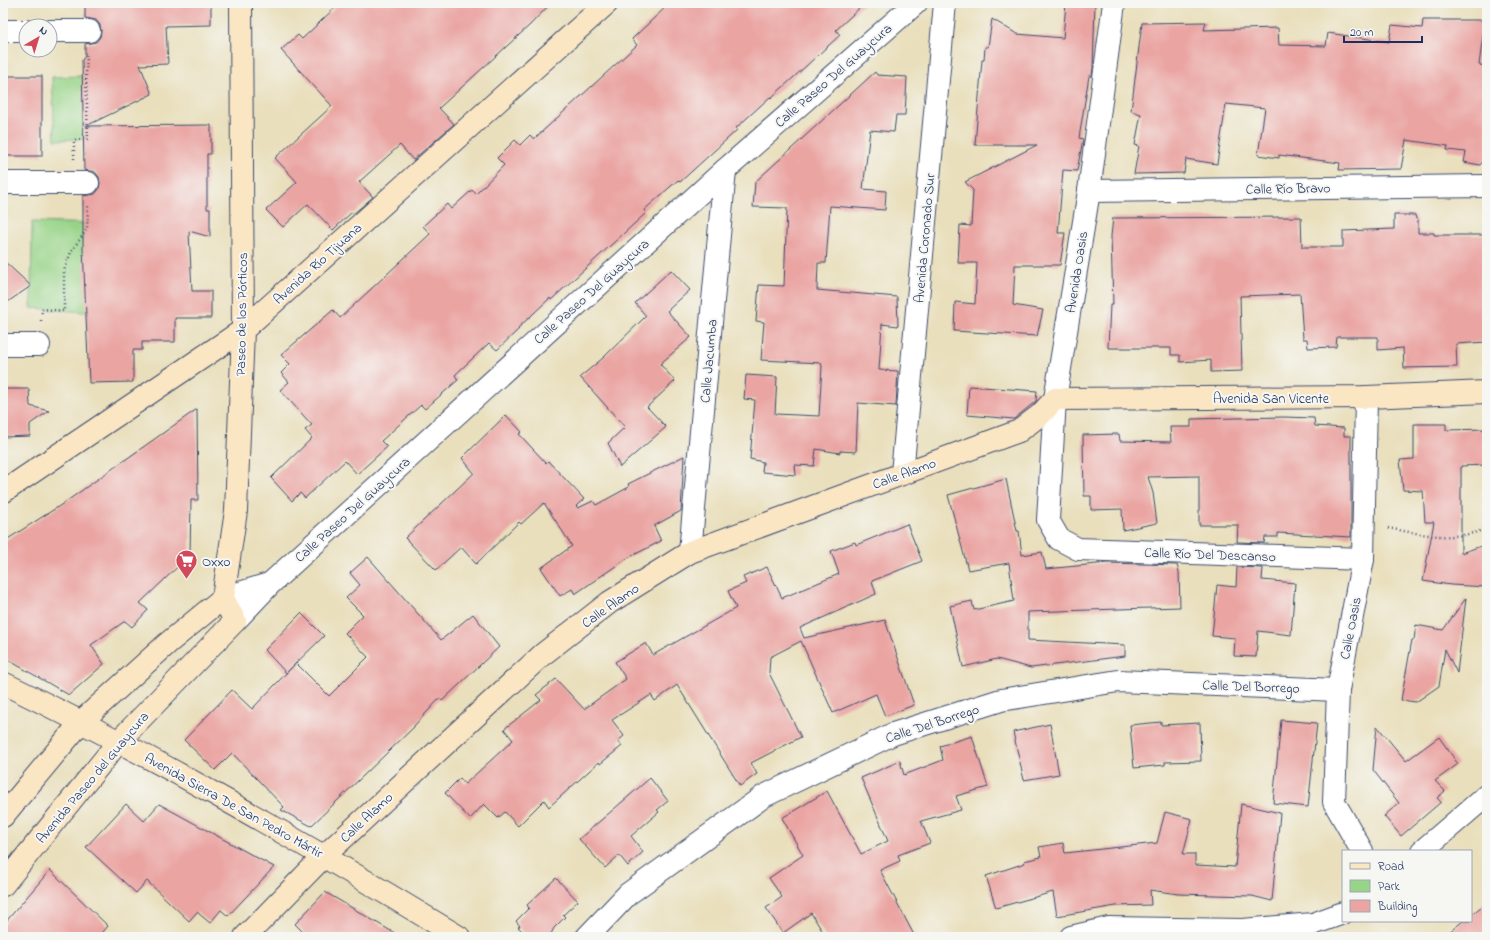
<svg xmlns="http://www.w3.org/2000/svg" width="1490" height="940" font-family="'Indie Flower',sans-serif">
  <style>
    .green { fill: #98d488; stroke: #5a8273 }
    .building { fill: #eaa5a3 }
    .lines { fill: none; stroke-linecap: round; stroke-linejoin: round }
    .street-casing { stroke: #3a496c; stroke-width: 24 }
    .secondary-casing { stroke: #3a496c; stroke-width: 24 }
    .path { stroke: #3a496c; stroke-width: 2.5; stroke-dasharray: 1 3; stroke-linecap: butt }
    .street { stroke: #fff; stroke-width: 22 }
    .secondary { stroke: #fbe6c4; stroke-width: 22 }
    .labels { text-anchor: middle; stroke-width: 4; stroke-linejoin: round; paint-order: stroke }
    .street-label { font-size: 14px; fill: #1b2f5e; stroke: #f6f6f2 }
    .poi-label { font-size: 14px; fill: #1b2f5e; stroke: #f6f6f2; text-anchor: start }
  </style>
  <rect width="100%" height="100%" fill="#f6f6f2"/>
  <filter id="ink" filterUnits="userSpaceOnUse"><feTurbulence type="fractalNoise" baseFrequency=".025" numOctaves="2"/><feDisplacementMap in="SourceGraphic" scale="8" xChannelSelector="R" yChannelSelector="G"/><feConvolveMatrix kernelMatrix="1 2 1 2 8 2 1 2 1" color-interpolation-filters="sRGB"/></filter>
  <filter id="wash" filterUnits="userSpaceOnUse"><feTurbulence type="fractalNoise" baseFrequency=".012" numOctaves="4" result="noise"/><feDisplacementMap in="SourceGraphic" scale="16" xChannelSelector="R" yChannelSelector="G"/><feGaussianBlur stdDeviation="0.9" result="paint"/><feColorMatrix in="noise" values="0 0 0 0 0 0 0 0 0 0 0 0 0 0 0 0 0 1.4 0 .05"/><feComposite in="paint" operator="in"/></filter>
  <g filter="url(#wash)">
    <rect width="100%" height="100%" fill="#e9dfbc"/>
    <g class="green">
      <polygon points="86,76 88,139 55,140 52,77"/>
      <polygon points="32,222 98,224 98,313 31,308"/>
    </g>
    <g id="blocks">
      <g class="building">
        <polygon points="85,3 211,3 211,25 166,26 168,64 140,65 152,94 86,126 211,125 211,154 207,154 207,209 210,209 210,237 189,231 192,291 211,291 211,318 175,318 175,342 142,342 142,350 133,350 133,382 89,383 83,248 83,196 95,194 99,189 100,183 99,177 95,172 84,170 82,60 85,56 85,44 96,42 100,37 101,31 100,25 96,20 85,18"/>
        <polygon points="340,3 551,3 530,25 439,108 454,124 413,160 400,145 359,182 373,197 353,214 352,212 333,230 308,204 283,227 266,210 297,182 275,158 332,106 281,50 298,35 302,39"/>
        <polygon points="670,3 865,3 836,30 840,35 771,98 770,97 736,128 737,130 680,182 678,180 644,210 646,213 551,300 550,298 518,328 519,329 497,350 489,343 455,375 458,380 425,409 421,405 381,441 387,447 357,474 345,461 305,498 300,493 292,501 271,478 312,438 305,430 312,425 280,390 289,382 281,373 290,364 281,355 333,310 340,318 430,234 423,226 447,204 451,209 472,190 476,194 504,165 497,158 515,140 520,145 530,135 534,139 637,45 632,39"/>
        <polygon points="1066,3 1095,3 1093,69 1092,76 1089,76 1079,138 1083,139 1077,171 1063,170 1058,233 1065,233 1060,265 1015,265 1013,305 1043,310 1037,336 954,331 955,302 975,304 977,263 958,263 960,225 971,226 973,190 965,182 1037,145 975,145 982,60 984,60 985,47 988,47 992,19 1017,34 1063,38"/>
        <polygon points="1423,20 1485,20 1479,65 1487,66 1487,157 1480,165 1464,162 1466,152 1447,150 1448,146 1406,140 1401,169 1339,170 1340,163 1279,155 1279,158 1258,155 1265,108 1226,104 1217,164 1186,159 1184,173 1134,174 1139,146 1135,145 1141,114 1131,111 1142,23 1206,22 1204,30 1278,28 1279,45 1326,46 1328,33 1389,42 1392,25 1422,28"/>
        <polygon points="875,72 877,75 907,77 905,115 896,115 894,132 870,130 863,189 886,191 885,210 830,206 826,263 818,263 817,290 897,297 898,326 882,324 879,370 898,371 896,406 858,403 856,452 840,451 840,453 816,449 814,466 795,465 796,475 762,472 763,462 750,459 755,400 744,399 746,375 777,377 775,414 819,416 822,366 821,363 761,360 764,322 756,321 759,285 784,286 787,208 753,207 755,182"/>
        <rect x="3" y="76" width="39" height="80"/>
        <polygon points="1394,215 1415,215 1416,219 1418,219 1418,233 1434,233 1434,235 1487,235 1487,342 1456,344 1457,367 1404,368 1403,348 1378,350 1378,337 1337,337 1336,347 1308,348 1307,339 1303,339 1300,294 1240,296 1242,371 1211,372 1211,360 1180,362 1180,355 1171,355 1171,348 1108,348 1110,305 1113,305 1111,236 1113,218 1301,217 1302,247 1343,247 1343,231 1394,229"/>
        <polygon points="3,260 31,286 3,305"/>
        <polygon points="671,270 690,290 667,311 691,337 660,364 675,381 647,407 666,427 620,467 608,443 625,427 580,377 603,358 646,316 635,303"/>
        <polygon points="969,386 1037,391 1036,401 1014,419 967,415"/>
        <polygon points="3,389 29,389 30,406 49,411 30,424 30,436 3,437"/>
        <polygon points="197,409 198,500 191,500 190,555 140,603 148,610 132,627 125,621 91,645 104,664 69,695 3,657 3,542 64,503"/>
        <polygon points="506,415 522,432 519,434 546,463 548,461 584,499 576,506 578,508 593,501 596,505 629,487 628,484 684,456 681,511 654,526 661,541 626,559 575,594 572,589 560,596 541,568 572,546 544,503 521,524 519,522 476,564 461,547 436,570 405,538 474,473 462,458"/>
        <polygon points="1284,417 1314,418 1315,426 1344,428 1344,436 1351,436 1351,537 1278,533 1278,537 1265,537 1264,543 1237,542 1238,525 1199,525 1199,476 1148,477 1153,493 1157,523 1123,530 1122,509 1091,510 1091,496 1084,496 1083,435 1119,434 1120,441 1171,442 1170,427 1191,427 1191,419"/>
        <polygon points="1414,424 1446,424 1446,430 1487,429 1486,465 1461,466 1461,553 1487,544 1487,587 1451,585 1423,581 1434,522 1425,522 1423,491 1403,490 1400,460 1414,459"/>
        <polygon points="1006,479 1017,531 1019,531 1022,555 1042,552 1046,569 1107,563 1177,565 1179,572 1180,607 1028,612 1028,640 1125,645 1125,656 1031,668 997,659 963,667 950,606 972,601 974,610 1014,601 1009,563 968,570 948,495"/>
        <polygon points="907,524 922,561 872,581 876,594 800,628 804,638 885,620 914,705 885,716 876,694 833,713 801,641 770,657 769,673 801,737 751,763 757,774 740,786 677,685 655,701 651,695 612,720 624,736 618,741 622,746 600,764 599,762 549,807 544,800 518,826 505,812 498,818 484,804 470,819 445,793 460,778 465,784 513,740 504,729 541,700 536,695 556,679 584,709 626,679 615,662 646,643 653,655 736,608 728,591 746,583 743,577 767,567 782,598 839,574 831,551 855,542 856,545"/>
        <polygon points="368,557 441,640 473,614 499,647 442,701 440,698 414,726 414,727 311,826 281,810 284,807 232,753 215,770 184,740 232,690 252,709 296,663 329,696 368,657 345,633 363,615 346,598 360,585 350,573"/>
        <polygon points="1237,567 1263,568 1262,580 1295,583 1291,635 1258,631 1256,657 1234,656 1235,638 1212,636 1217,585 1236,587"/>
        <polygon points="1466,598 1457,673 1445,649 1439,686 1416,702 1401,700 1412,640 1414,640 1416,625 1443,630"/>
        <polygon points="301,613 324,636 286,673 265,650"/>
        <polygon points="1281,720 1317,723 1308,807 1273,803"/>
        <polygon points="1161,722 1161,725 1200,723 1201,761 1165,762 1165,765 1134,768 1130,725"/>
        <polygon points="1050,724 1059,774 1024,780 1013,732"/>
        <polygon points="1377,726 1406,761 1439,737 1458,764 1435,781 1445,791 1437,798 1441,802 1401,836 1384,816 1399,803 1373,770"/>
        <polygon points="972,736 988,787 956,796 961,810 921,821 930,843 898,855 900,861 880,870 915,937 826,937 811,913 783,933 766,908 782,897 769,878 803,855 782,818 827,791 861,854 888,841 861,778 900,761 904,775 943,760 940,746"/>
        <polygon points="650,778 668,801 657,810 659,812 631,836 643,852 628,866 619,855 605,868 579,839"/>
        <polygon points="126,804 144,821 159,804 274,867 228,916 221,910 210,923 197,912 189,921 147,881 136,893 86,847"/>
        <polygon points="1241,804 1280,813 1272,901 1252,896 1178,894 1150,890 1151,905 1116,906 1057,916 1053,892 996,908 986,876 1025,863 1024,861 1041,857 1039,847 1063,843 1065,853 1157,843 1165,812 1192,819 1183,854 1195,854 1195,865 1235,867"/>
        <polygon points="50,870 108,926 99,937 3,937 3,925"/>
        <polygon points="556,878 578,901 563,915 565,917 554,928 551,934 545,937 528,937 518,927 520,926 516,921 529,908 527,905"/>
        <polygon points="325,892 359,912 401,937 308,937 295,924"/>
        <polygon points="1487,902 1487,937 1443,937 1463,921 1471,921 1471,915"/>
      </g>
    </g>
  </g>
  <g filter="url(#ink)">
    <use href="#blocks" fill-opacity="0" stroke="#3a496c" stroke-width="1"/>
    <g class="lines">
      <defs>
        <g id="street">
          <polyline points="1114,3 1089,191 1055,399 1048,520 1059,539 1078,549 1363,559"/>
          <polyline points="3,31 26,31"/>
          <polyline points="50,31 89,31"/>
          <polyline points="3,183 88,183"/>
          <polyline points="1089,191 1487,186"/>
          <polyline points="3,345 39,345"/>
          <polyline points="902,474 945,3"/>
          <polyline points="690,552 725,170"/>
          <polyline points="223,598 269,584"/>
          <polyline points="235,621 271,583 725,170 916,3"/>
          <polyline points="1362,851 1334,802 1338,690 1363,559 1366,397"/>
          <polyline points="1422,851 1487,795"/>
          <polyline points="587,937 628,894 764,796 893,734 1001,700 1118,681 1338,690"/>
          <polyline points="1071,937 1109,928 1242,930 1313,924 1343,913"/>
        </g>
        <g id="secondary">
          <polyline points="3,492 243,330 607,3"/>
          <path d="M3 683C160 759 310 847 459 937"/>
          <polyline points="3,816 82,721 168,643 223,598"/>
          <polyline points="3,885 119,741 235,621 223,598 236,511 243,330 241,3"/>
          <polyline points="245,937 325,855 542,655 610,602 690,552 1019,431 1040,415 1055,399 1366,397 1487,392"/>
        </g>
      </defs>
      <use href="#street" class="street-casing"/>
      <use href="#secondary" class="secondary-casing"/>
      <g class="path">
        <polyline points="74,159 74,140 88,139 86,76 87,55"/>
        <polyline points="41,321 42,309 64,311 64,271 71,252 87,229 88,206"/>
        <path d="M1388 528C1421 534 1455 543 1487 528"/>
      </g>
      <use href="#street" class="street"/>
      <use href="#secondary" class="secondary"/>
    </g>
  </g>
  <defs>
    <symbol id="supermarket-pin" viewBox="-11 -11 22 30"><path d="M0 17L-7.5 6A9.5 9.5 0 1 1 7.5 6Z" fill="#d1495b" stroke="#f6f6f2"/><path d="M-6-5.5h2.5l.6 2H6L4.5 2H-2.5L-4.4-4H-6ZM-1.5 3.2a1.3 1.3 0 1 0 .1 0ZM3 3.2a1.3 1.3 0 1 0 .1 0Z" fill="#fff"/></symbol>
  </defs>
  <g fill-rule="evenodd">
    <use href="#supermarket-pin" x="174" y="548" width="25" height="34"/>
  </g>
  <g class="labels">
    <g class="street-label">
      <text transform="translate(833 75) rotate(-41)" y="5">Calle Paseo Del Guaycura</text>
      <text transform="translate(1288 188) rotate(-1)" y="5">Calle Río Bravo</text>
      <text transform="translate(924 238) rotate(-85)" y="5">Avenida Coronado Sur</text>
      <text transform="translate(317 263) rotate(-42)" y="5">Avenida Río Tijuana</text>
      <text transform="translate(1076 272) rotate(-81)" y="5">Avenida Oasis</text>
      <text transform="translate(591 291) rotate(-42)" y="5">Calle Paseo Del Guaycura</text>
      <text transform="translate(241 314) rotate(-89)" y="5">Paseo de los Pórticos</text>
      <text transform="translate(708 361) rotate(-85)" y="5">Calle Jacumba</text>
      <text x="1271" y="403">Avenida San Vicente</text>
      <text transform="translate(904 473) rotate(-20)" y="5">Calle Alamo</text>
      <text transform="translate(352 509) rotate(-42)" y="5">Calle Paseo Del Guaycura</text>
      <text transform="translate(1210 554) rotate(2)" y="5">Calle Río Del Descanso</text>
      <text transform="translate(610 605) rotate(-35)" y="5">Calle Alamo</text>
      <text transform="translate(1350 628) rotate(-79)" y="5">Calle Oasis</text>
      <text transform="translate(1251 686) rotate(2)" y="5">Calle Del Borrego</text>
      <text transform="translate(932 723) rotate(-18)" y="5">Calle Del Borrego</text>
      <text transform="translate(92 777) rotate(-50)" y="5">Avenida Paseo del Guaycura</text>
      <text transform="translate(234 805) rotate(29)" y="5">Avenida Sierra De San Pedro Mártir</text>
      <text transform="translate(366 817) rotate(-43)" y="5">Calle Alamo</text>
    </g>
    <g class="poi-label">
      <text x="202" y="566">Oxxo</text>
    </g>
  </g>
  <rect width="1490" height="940" fill="none" stroke="#f6f6f2" stroke-width="16"/>
  <rect x="1342" y="850" width="130" height="72" fill="#f6f6f2" stroke="#9ea6b7"/>
  <rect x="1350" y="863" width="20" height="6" fill="#fbe6c4" stroke="#9ea6b7"/>
  <text x="1378" y="870" font-size="12" fill="#1b2f5e">Road</text>
  <rect x="1350" y="880" width="20" height="12" fill="#98d488" stroke="#9ea6b7"/>
  <text x="1378" y="890" font-size="12" fill="#1b2f5e">Park</text>
  <rect x="1350" y="900" width="20" height="12" fill="#eaa5a3" stroke="#9ea6b7"/>
  <text x="1378" y="910" font-size="12" fill="#1b2f5e">Building</text>
  <g transform="translate(38 38) rotate(38)"><circle r="19" fill="#f6f6f2" stroke="#9ea6b7"/>
  <path d="M0-3L7 15L0 10L-7 15Z" fill="#d1495b"/>
  <text y="-6" font-size="11" font-weight="bold" text-anchor="middle" fill="#1b2f5e">N</text>
  </g>
  <path d="M1344 36v6h78v-6" fill="none" stroke="#1b2f5e" stroke-width="2"/>
  <text x="1350" y="36" font-size="12" fill="#1b2f5e" stroke="#f6f6f2" stroke-width="3" paint-order="stroke">20 m</text>
</svg>
